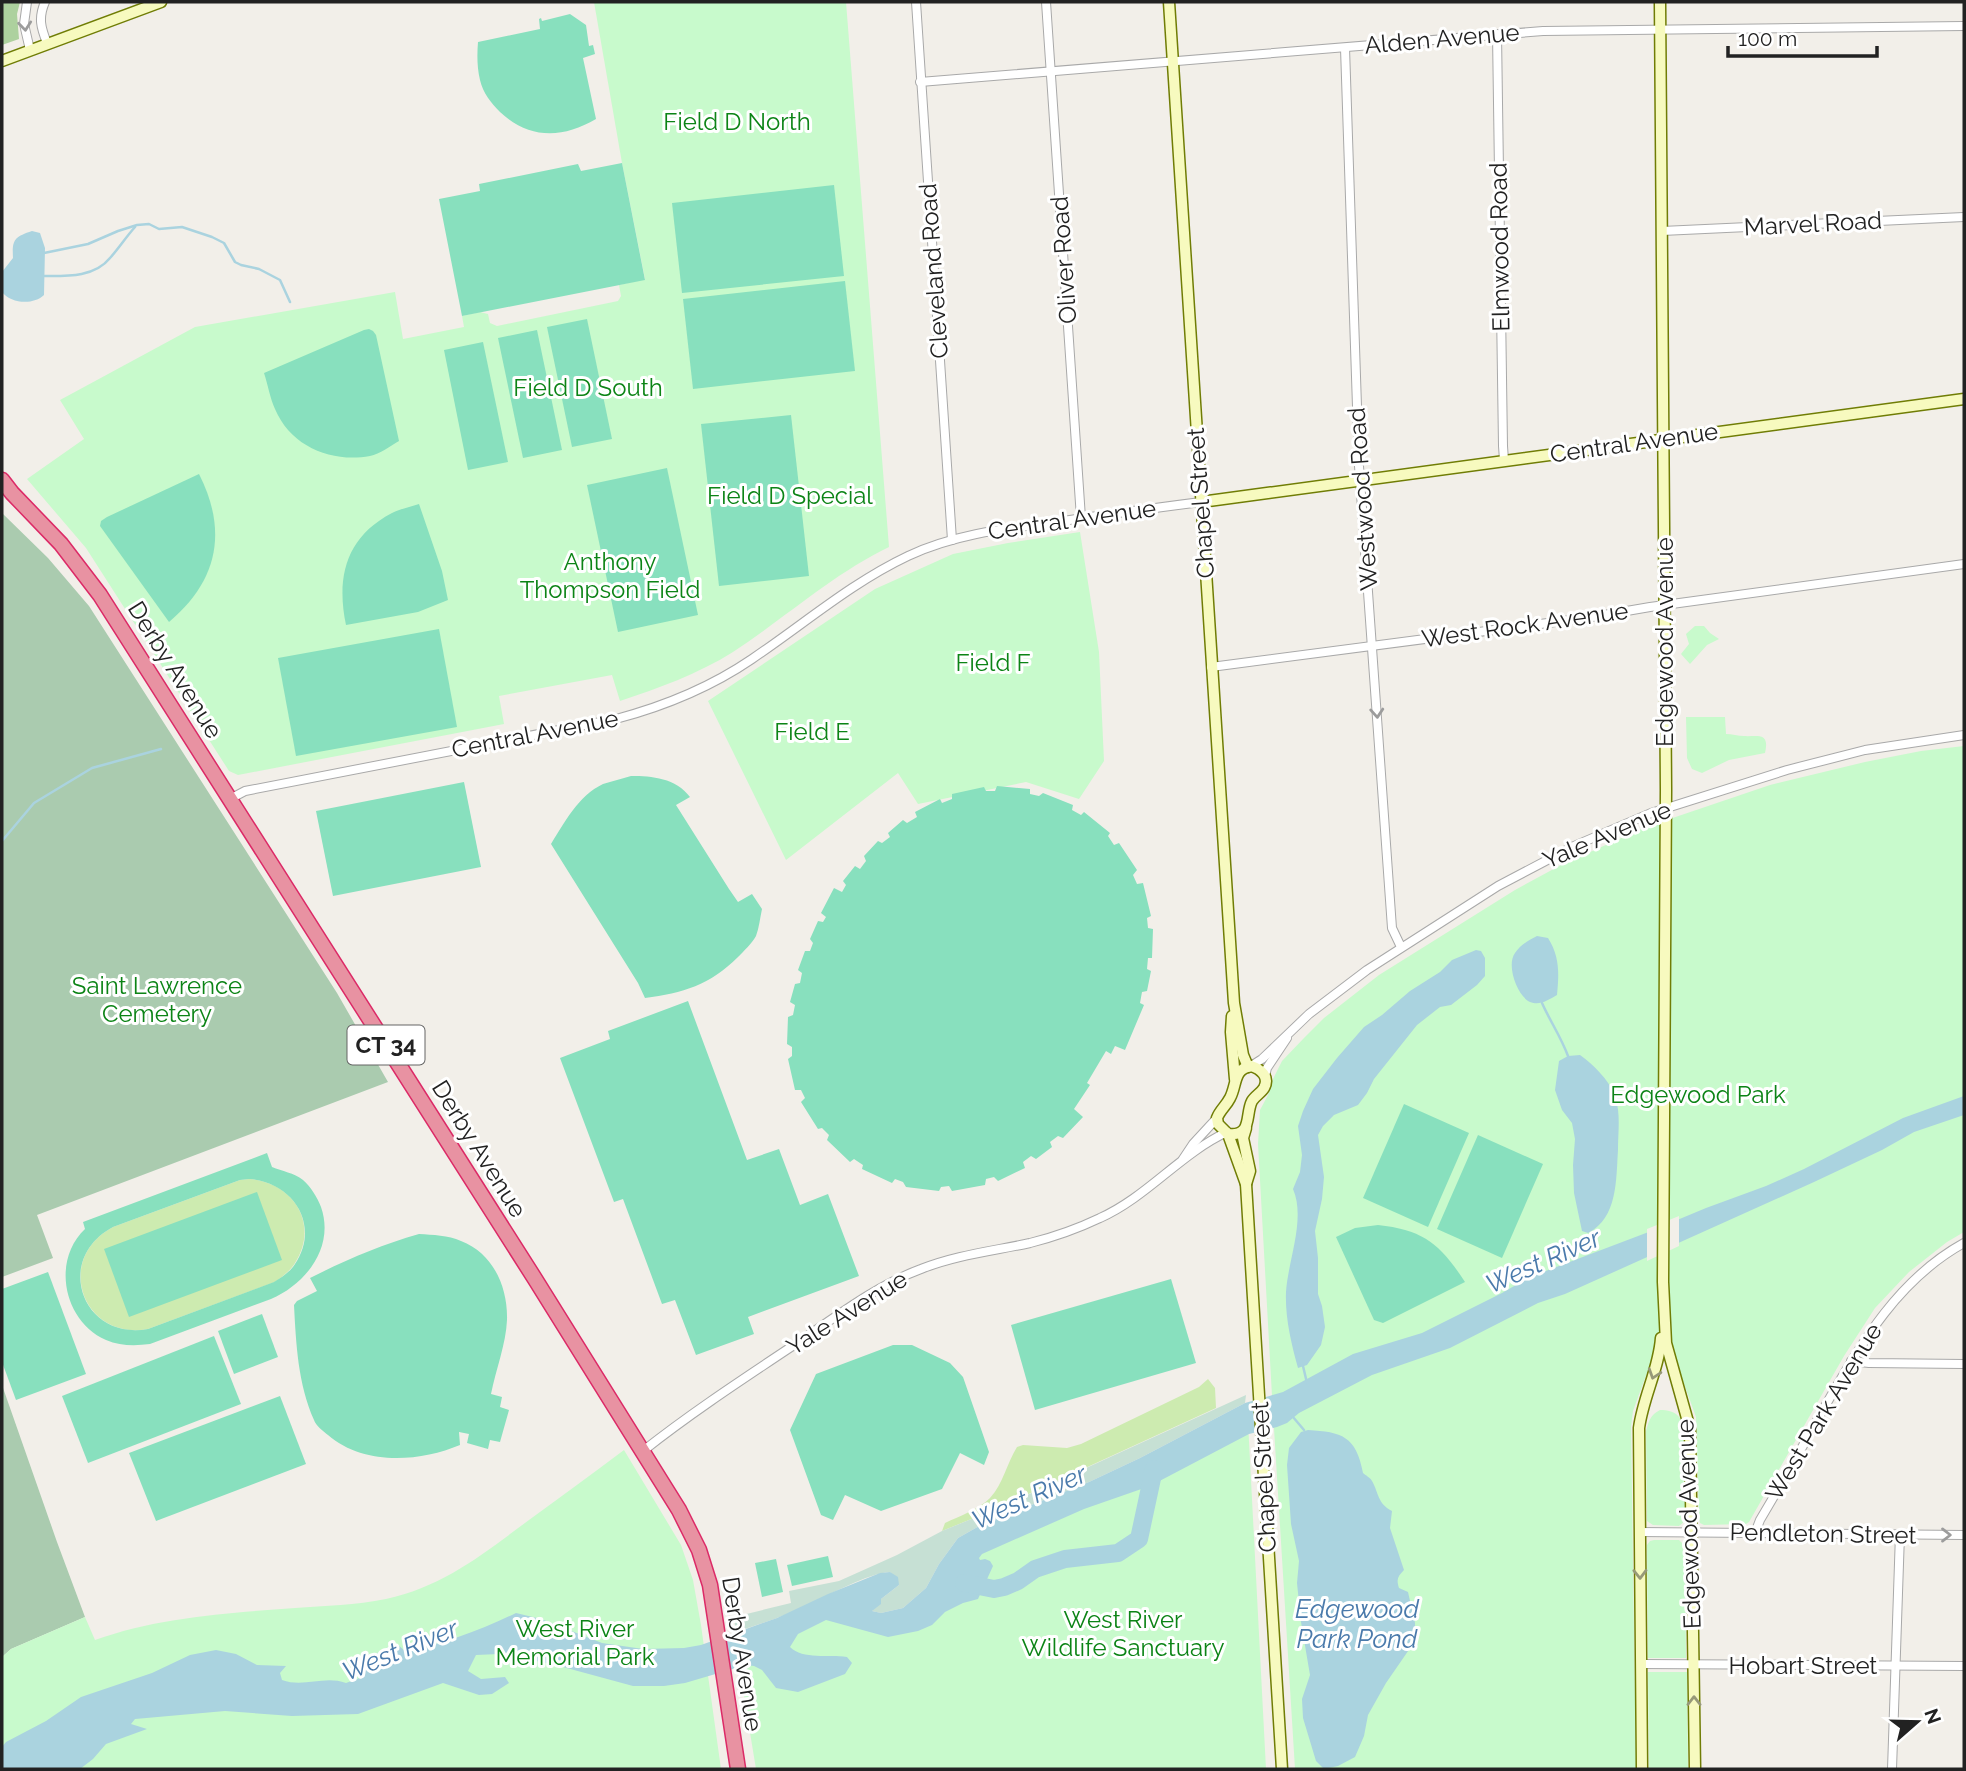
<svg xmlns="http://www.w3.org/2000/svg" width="1966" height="1771" font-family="Raleway,sans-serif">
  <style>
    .grass { fill: #cdebb0 }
    .forest { fill: #add19e }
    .wetland { fill: #c6e0d4 }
    .cemetery { fill: #aacbaf }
    .park { fill: #c8facc }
    .pitch { fill: #88e0be; fill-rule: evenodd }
    .water { fill: #aad3df }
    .pier { fill: #f2efe9 }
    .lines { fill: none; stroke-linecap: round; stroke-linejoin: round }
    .stream { stroke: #aad3df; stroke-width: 2.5 }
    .river { stroke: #aad3df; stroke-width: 18 }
    .street-casing { stroke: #a9a9a9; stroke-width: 10 }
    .secondary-casing { stroke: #707d05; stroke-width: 13 }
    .highway-casing { stroke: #dc2a67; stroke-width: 17 }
    .street { stroke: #fff; stroke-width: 8 }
    .secondary { stroke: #f7fabf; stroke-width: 10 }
    .highway { stroke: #e892a2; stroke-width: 14 }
    .oneway { stroke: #9c9c9c }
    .oneway2 { stroke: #979978 }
    .labels { text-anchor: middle; stroke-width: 6; stroke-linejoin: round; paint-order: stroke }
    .shield { fill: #fff; stroke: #646464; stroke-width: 2 }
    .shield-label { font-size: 23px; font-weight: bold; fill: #222 }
    .street-label { font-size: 24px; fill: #222; stroke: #fff }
    .park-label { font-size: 24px; fill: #0c8416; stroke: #fff }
    .water-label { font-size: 26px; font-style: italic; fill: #4a7aab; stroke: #fff }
  </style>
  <rect width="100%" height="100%" fill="#f2efe9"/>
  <g class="grass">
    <path d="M249 1179C293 1182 320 1224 295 1263 290 1271 282 1277 275 1282L148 1329C83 1341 53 1259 113 1227L240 1180Z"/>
    <path d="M1208 1379 1215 1388 1216 1408 996 1509 942 1531 945 1523C960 1516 979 1509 990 1498 1003 1484 1007 1463 1017 1447L1023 1445 1067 1448 1081 1444 1199 1387Z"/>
  </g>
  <polygon class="forest" points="2,2 20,2 17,14 19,39 2,45"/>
  <path class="wetland" d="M1246 1395 1245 1403 1140 1458 1089 1482 981 1525 958 1538 939 1564 926 1588 903 1608 881 1613 872 1611 881 1599 899 1585 890 1572C866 1574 831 1594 808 1605 785 1616 760 1624 736 1632L734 1617 791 1603 789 1591 839 1581 897 1555 942 1531 996 1509Z"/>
  <g class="cemetery">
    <polygon points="2,513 48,558 89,606 337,993 388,1082 37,1215 53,1258 2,1277"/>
    <polygon points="2,1385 57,1542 85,1617 11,1649 2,1657"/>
  </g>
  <g class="park">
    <path d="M594 2H846L889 547C833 574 785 618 733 652 698 674 659 688 620 701L612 675 499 696 504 724 238 775 229 771 86 548 27 479 84 439 60 400 195 327 395 292 403 339 464 327 462 316 480 312 488 314 490 323 497 326 618 301 621 296 619 285 645 279 622 163Z"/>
    <polygon points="1080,532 1099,652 1104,761 1079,799 1026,782 918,804 898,773 786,860 708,701 875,589 953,554 1008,543"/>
    <polygon points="1695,626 1704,626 1710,633 1719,639 1707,645 1690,664 1681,654 1689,644 1686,634"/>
    <path d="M1686 717H1725L1726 734C1732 734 1738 736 1744 736 1757 737 1770 731 1765 753L1729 760 1702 773 1692 769 1687 758Z"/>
    <polygon points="1964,746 1964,1232 1947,1242 1909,1272 1875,1308 1844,1356 1749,1522 1746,1524 1704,1525 1700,1523 1699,1518 1696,1417 1675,1359 1652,1359 1633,1411 1631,1427 1636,1769 1295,1769 1272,1396 1258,1144 1260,1110 1268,1095 1273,1079 1282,1061 1304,1038 1324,1018 1379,975 1515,890 1561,865 1646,827 1770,785 1865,762 1921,751"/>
    <path d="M1660 1410C1667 1410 1675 1411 1680 1418 1688 1430 1685 1491 1686 1508L1685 1521 1679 1526 1653 1525 1647 1521 1646 1431C1649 1421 1650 1415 1660 1410Z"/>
    <polygon points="1248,1422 1266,1769 756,1769 737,1654 814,1614 882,1623 920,1615 974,1550"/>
    <path d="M624 1450 681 1545 693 1580 701 1625 721 1769H2V1657L11 1649 85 1617 95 1640C159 1617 228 1613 295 1608 325 1606 356 1605 386 1599 444 1586 483 1554 529 1520 561 1497 593 1473 624 1450Z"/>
    <polygon points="1654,1540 1679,1540 1685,1546 1686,1658 1648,1658 1647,1545 1650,1541"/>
    <polygon points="1648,1672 1687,1672 1688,1769 1649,1769"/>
  </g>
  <g class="pitch">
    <path d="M570 14 586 25 589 46 593 45 595 54 583 58 596 119C562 139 529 139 500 112 491 103 483 93 480 80 477 67 477 55 478 42L540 29 539 19 541 18 542 21Z"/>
    <polygon points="622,163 645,280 462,316 439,199 480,191 479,184 578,164 581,171"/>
    <polygon points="834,185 844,276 682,293 672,203"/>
    <polygon points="845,281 855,371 693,389 683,299"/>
    <polygon points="587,319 612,439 572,447 547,327"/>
    <path d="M369 329 373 331 376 335 399 441C390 446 380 454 370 456 332 463 291 447 275 409 270 398 268 385 264 373L364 330Z"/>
    <polygon points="537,330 562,450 523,458 498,338"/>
    <polygon points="483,342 508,462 468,470 444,350"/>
    <polygon points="791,415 809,576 719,586 701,424"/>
    <polygon points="667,468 698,615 618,632 587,485"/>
    <path d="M199 474C228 531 218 581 169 622L100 526 101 521 107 517Z"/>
    <path d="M419 504 442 571 448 600 418 612 346 625C336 577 346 537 392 513 400 509 410 507 419 504Z"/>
    <polygon points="439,629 457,727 296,756 278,658"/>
    <path d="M631 776C652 776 676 778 690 797L676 805 729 889 738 902 752 894 762 909C760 918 759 928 756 936 752 943 744 951 738 957 710 985 683 993 645 998L638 983 551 844C565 822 578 796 603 784 612 781 622 779 631 776Z"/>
    <polygon points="464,782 481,867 333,896 316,811"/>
    <polygon points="997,786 1030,789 1030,794 1039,796 1043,793 1073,805 1072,810 1081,815 1084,812 1110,833 1108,836 1114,845 1119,843 1137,870 1133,875 1137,884 1143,883 1151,916 1147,918 1148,928 1153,929 1152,958 1148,958 1147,969 1151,971 1147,991 1142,992 1140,1003 1144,1005 1125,1050 1115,1046 1111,1054 1106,1051 1087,1083 1090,1085 1074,1109 1083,1117 1063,1138 1058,1136 1050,1142 1052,1147 1036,1159 1031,1156 1023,1162 1025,1168 998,1181 994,1177 986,1179 985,1185 952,1191 949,1186 941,1187 939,1191 906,1187 903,1182 895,1179 892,1183 862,1169 863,1165 854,1159 850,1162 827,1140 829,1135 822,1128 818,1129 801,1102 805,1098 801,1090 795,1090 788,1059 792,1056 792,1047 787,1044 788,1017 793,1015 795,1005 790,1002 795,984 800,983 802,973 798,970 805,951 810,951 813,943 810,939 818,921 823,922 826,917 821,913 834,888 842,892 846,885 843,881 855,866 860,869 866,861 864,856 878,841 882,843 890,837 888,833 903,820 907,823 917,817 915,812 940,799 942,803 952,799 952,794 984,787 986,791 995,791"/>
    <polygon points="688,1001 747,1160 779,1149 800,1205 828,1194 859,1276 748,1317 754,1334 696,1355 675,1300 662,1304 623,1199 614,1202 560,1058 610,1039 608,1031"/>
    <polygon points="1404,1104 1469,1133 1428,1227 1363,1198"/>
    <polygon points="1478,1135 1543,1164 1502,1258 1437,1229"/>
    <path d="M267 1153 272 1167C282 1171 294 1173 303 1180 311 1187 317 1197 321 1207 335 1247 306 1284 271 1299L150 1344C135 1346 120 1346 106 1340 64 1322 51 1261 85 1229L83 1222ZM249 1179C293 1182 321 1225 295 1264 290 1272 282 1277 274 1282L148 1329C82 1341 53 1259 113 1227L240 1180Z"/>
    <polygon points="257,1192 282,1260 129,1317 104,1249"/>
    <path d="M1378 1225C1424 1230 1440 1244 1465 1282L1383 1323 1374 1320 1336 1237 1355 1228Z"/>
    <path d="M419 1234C433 1235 448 1235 461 1241 493 1253 508 1287 507 1320 506 1344 496 1369 491 1394L502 1397 500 1407 509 1410 500 1442 490 1440 488 1449 467 1443 469 1434 459 1432 460 1445C419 1462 364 1466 328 1435 323 1431 316 1426 314 1420 298 1384 296 1344 294 1305L297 1301 317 1291 310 1278C346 1260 380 1245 419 1234Z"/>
    <polygon points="48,1272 86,1374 16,1400 2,1362 2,1289"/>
    <polygon points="1171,1279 1196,1363 1035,1410 1011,1325"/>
    <polygon points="262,1314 278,1357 234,1374 218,1331"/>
    <polygon points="214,1336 241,1404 88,1463 62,1396"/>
    <polygon points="893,1345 912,1345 950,1363 963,1377 989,1452 984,1465 960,1453 942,1489 881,1511 845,1495 833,1520 821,1515 790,1430 816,1374"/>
    <polygon points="280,1396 306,1464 156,1521 129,1453"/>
    <polygon points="828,1556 833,1577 792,1586 787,1565"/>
    <polygon points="776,1559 783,1592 762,1597 755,1563"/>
  </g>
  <g class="water">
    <path d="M32 231 40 233 45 248 44 295C34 305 11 304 2 292V272L13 258C12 240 14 237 32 231Z"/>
    <path d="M1537 936 1548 938C1560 957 1559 974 1557 995 1548 1000 1540 1006 1530 1002 1517 996 1506 965 1515 953 1520 945 1529 940 1537 936Z"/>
    <path d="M1476 950 1481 951 1485 958V976L1477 985 1451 1005 1440 1007 1417 1025 1374 1079 1367 1093 1358 1105 1334 1115 1323 1126 1318 1135 1324 1177 1322 1199 1315 1231 1318 1258V1294L1322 1306 1325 1327 1321 1345 1307 1365 1298 1368C1291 1343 1285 1317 1286 1292 1288 1260 1306 1219 1293 1189L1300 1172 1302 1155 1298 1126 1303 1111 1313 1089 1337 1058 1364 1027 1382 1015 1410 991 1440 972 1452 960Z"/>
    <path d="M1580 1055C1593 1064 1609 1080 1615 1096 1621 1114 1618 1132 1618 1150 1616 1179 1618 1218 1588 1233L1582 1231 1574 1193 1573 1165 1575 1139 1572 1123 1562 1110 1555 1090 1559 1061 1568 1056Z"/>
    <path d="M1964 1096V1115L1914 1132 1882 1150 1814 1182 1565 1294 1538 1303 1450 1348 1372 1375 1299 1413 1287 1423 1277 1427 1249 1434 1150 1486 1084 1509 982 1554 979 1558 980 1560 985 1559 990 1561 993 1566 978 1599 963 1603 945 1612 932 1625 918 1631 888 1637 826 1620 798 1634 790 1647C803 1660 829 1654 847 1657L852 1663 845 1674 798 1692 776 1688 762 1670 754 1666 746 1665 685 1683 664 1686H633L552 1664 499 1654 476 1655 468 1671 481 1679 505 1677 509 1683 492 1694 479 1695 443 1683 358 1714 292 1716 225 1711 135 1719 131 1724 147 1729 106 1744 93 1759 80 1769H2V1747L6 1742 46 1721 81 1697 152 1673 190 1655 216 1650 236 1654 257 1665 286 1666 280 1673 282 1680C304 1688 324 1675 346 1683L360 1678C370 1657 376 1651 397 1644L405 1651C444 1644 481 1630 516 1613L541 1619 602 1643 643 1649 684 1648 701 1645 777 1618 828 1594 880 1573 890 1572 898 1577 899 1585 881 1599V1604L872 1611 881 1613 903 1608 926 1588 939 1564 958 1538 981 1525 1089 1482 1140 1458 1245 1403 1283 1392 1353 1354 1422 1333 1502 1293 1530 1277 1646 1233 1706 1208 1766 1186 1804 1169 1903 1118Z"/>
    <path d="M1308 1430C1342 1432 1356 1436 1363 1473 1365 1475 1371 1478 1372 1481 1379 1493 1377 1503 1392 1511L1390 1528 1404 1570C1398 1576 1396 1579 1399 1588L1408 1592 1415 1623V1641L1386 1683 1368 1715 1364 1736 1355 1757 1338 1766 1324 1769 1316 1761 1303 1718 1302 1699 1310 1675 1301 1622 1297 1583 1299 1561 1291 1524 1287 1465 1289 1448 1301 1432Z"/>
  </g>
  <polygon class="pier" points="1679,1216 1679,1246 1647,1261 1647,1229"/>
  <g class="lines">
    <g class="stream">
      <polyline points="44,253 88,244 118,231 137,225 149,224 159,229 182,227 212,237 224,243 235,262 241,265 259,269 280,280 290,302"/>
      <path d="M42 276C65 276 94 278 110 258 119 248 126 237 135 227"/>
      <polyline points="2,841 34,803 92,768 161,749"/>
      <path d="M1542 1003C1550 1021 1561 1037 1568 1056"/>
      <polyline points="1303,1366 1307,1383"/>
      <polyline points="1293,1417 1304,1430"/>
    </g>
    <polyline class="river" points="964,1583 994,1589 1004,1587 1018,1581 1035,1569 1065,1559 1118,1553 1139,1539 1154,1469"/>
    <defs>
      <g id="street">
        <polyline points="27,2 24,24 30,50"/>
        <path d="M45 2C38 18 41 28 47 43"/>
        <polyline points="916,2 952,540"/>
        <polyline points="1046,2 1081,518"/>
        <polyline points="1497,34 1503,446 1504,460"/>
        <polyline points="1345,48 1359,466 1392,928 1401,947"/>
        <polyline points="920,82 1543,31 1964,26"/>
        <polyline points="1662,231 1964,217"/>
        <polyline points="1211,667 1586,618 1650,607 1964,564"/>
        <path d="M230 799 245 791 616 719C665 706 711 687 752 659 804 624 851 583 908 556 957 533 1011 528 1063 521 1109 514 1155 508 1201 502"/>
        <polyline points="1251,1066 1262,1059 1309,1014 1367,970 1498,886 1574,846 1651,813 1787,770 1865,750 1964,735"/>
        <polyline points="1265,1076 1267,1068 1287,1038"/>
        <polyline points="1183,1159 1193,1144 1217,1118"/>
        <polyline points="1851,1361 1869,1363 1964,1364"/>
        <path d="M643 1451C691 1413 743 1379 794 1345 836 1317 875 1286 921 1269 956 1255 993 1251 1030 1243 1054 1237 1077 1229 1100 1218 1147 1197 1180 1154 1227 1132"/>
        <polyline points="1639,1532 1964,1535"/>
        <path d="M1755 1533 1760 1520C1782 1483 1803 1446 1824 1408 1861 1344 1897 1280 1964 1243"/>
        <polyline points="1641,1664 1964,1666"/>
        <polyline points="1892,1769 1900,1534"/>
      </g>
      <g id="secondary">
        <polyline points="1169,2 1234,1003 1243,1055 1248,1067"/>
        <polyline points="1660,2 1666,790 1663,1282 1666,1343 1690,1429 1695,1769"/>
        <polyline points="2,61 161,2"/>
        <polyline points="1201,502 1964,399"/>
        <polyline points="1232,1016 1231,1032 1235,1079"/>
        <path d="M1251 1066C1261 1069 1270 1077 1264 1088 1261 1093 1255 1096 1252 1101 1245 1114 1253 1137 1228 1134L1218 1124 1217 1118C1220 1110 1226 1106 1230 1098 1237 1085 1233 1069 1251 1066Z"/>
        <polyline points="1228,1134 1246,1184 1282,1769"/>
        <polyline points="1246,1184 1250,1171 1243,1138 1246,1128"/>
        <path d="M1642 1769 1639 1428C1643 1397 1659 1369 1661 1338"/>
      </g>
      <polyline id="highway" points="2,480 12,493 61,544 100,595 535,1279 679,1510 699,1550 710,1585 738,1769"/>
    </defs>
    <use href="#street" class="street-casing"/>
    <use href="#secondary" class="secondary-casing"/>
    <use href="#highway" class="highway-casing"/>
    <use href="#street" class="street"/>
    <use href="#secondary" class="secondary"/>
    <use href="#highway" class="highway"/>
  </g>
  <defs><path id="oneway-chevron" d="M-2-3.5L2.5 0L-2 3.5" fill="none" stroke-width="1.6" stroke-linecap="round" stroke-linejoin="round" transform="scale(1.75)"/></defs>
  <g class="oneway">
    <use href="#oneway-chevron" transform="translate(25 26) rotate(84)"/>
    <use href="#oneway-chevron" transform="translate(1377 713) rotate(86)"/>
    <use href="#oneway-chevron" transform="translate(1946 1535)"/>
  </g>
  <g class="oneway2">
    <use href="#oneway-chevron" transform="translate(1654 1374) rotate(108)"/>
    <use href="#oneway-chevron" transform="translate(1640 1574) rotate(89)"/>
    <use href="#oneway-chevron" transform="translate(1694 1701) rotate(-90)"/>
  </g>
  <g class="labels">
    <rect class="shield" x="347.5" y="1025.5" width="77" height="39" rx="5"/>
    <g class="shield-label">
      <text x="386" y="1053">CT 34</text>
    </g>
    <g class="street-label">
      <text transform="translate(1442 39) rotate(-5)" y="8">Alden Avenue</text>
      <text transform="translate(1813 224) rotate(-3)" y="8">Marvel Road</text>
      <text transform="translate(1500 247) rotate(-91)" y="8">Elmwood Road</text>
      <text transform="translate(1064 260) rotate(-94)" y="8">Oliver Road</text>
      <text transform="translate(934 271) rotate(-94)" y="8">Cleveland Road</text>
      <text transform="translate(1634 443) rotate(-8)" y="8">Central Avenue</text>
      <text transform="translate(1363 499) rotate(-94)" y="8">Westwood Road</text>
      <text transform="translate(1201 503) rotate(-94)" y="8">Chapel Street</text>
      <text transform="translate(1072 520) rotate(-8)" y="8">Central Avenue</text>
      <text transform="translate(1525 625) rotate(-8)" y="8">West Rock Avenue</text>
      <text transform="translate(1665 642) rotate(-90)" y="8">Edgewood Avenue</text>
      <text transform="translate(175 670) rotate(58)" y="8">Derby Avenue</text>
      <text transform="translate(535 734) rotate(-11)" y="8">Central Avenue</text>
      <text transform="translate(1607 835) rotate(-23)" y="8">Yale Avenue</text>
      <text transform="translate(479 1149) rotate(58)" y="8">Derby Avenue</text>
      <text transform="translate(847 1313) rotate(-32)" y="8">Yale Avenue</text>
      <text transform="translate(1824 1412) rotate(-59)" y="8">West Park Avenue</text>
      <text transform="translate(1264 1477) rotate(-93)" y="8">Chapel Street</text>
      <text transform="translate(1689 1524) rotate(-92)" y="8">Edgewood Avenue</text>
      <text transform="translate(1823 1534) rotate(1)" y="8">Pendleton Street</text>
      <text transform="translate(742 1654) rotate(81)" y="8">Derby Avenue</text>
      <text x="1803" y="1674">Hobart Street</text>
    </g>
    <g class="park-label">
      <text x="737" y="130">Field D North</text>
      <text x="588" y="396">Field D South</text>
      <text x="790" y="504">Field D Special</text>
      <text x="610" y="570">Anthony<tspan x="610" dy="28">Thompson Field</tspan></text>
      <text x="993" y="671">Field F</text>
      <text x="812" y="740">Field E</text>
      <text x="157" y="994">Saint Lawrence<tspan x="157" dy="28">Cemetery</tspan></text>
      <text x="1698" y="1103">Edgewood Park</text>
      <text x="1123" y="1628">West River<tspan x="1123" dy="28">Wildlife Sanctuary</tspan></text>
      <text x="575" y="1637">West River<tspan x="575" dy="28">Memorial Park</tspan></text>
    </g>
    <g class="water-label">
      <text transform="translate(1543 1261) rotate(-24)" y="9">West River</text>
      <text transform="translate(1029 1497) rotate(-24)" y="9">West River</text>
      <text x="1357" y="1618">Edgewood<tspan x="1357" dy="30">Park Pond</tspan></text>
      <text transform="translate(400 1650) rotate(-22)" y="9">West River</text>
    </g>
  </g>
  <rect width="1966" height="1771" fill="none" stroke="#222222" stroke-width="7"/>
  <g transform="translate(1917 1722) rotate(70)" stroke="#ffffff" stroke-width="5" paint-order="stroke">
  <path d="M0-5L12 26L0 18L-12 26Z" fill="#222222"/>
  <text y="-10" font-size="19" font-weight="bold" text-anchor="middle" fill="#222222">N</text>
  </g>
  <path d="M1728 46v10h149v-10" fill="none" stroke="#222222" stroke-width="3.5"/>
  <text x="1738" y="46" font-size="21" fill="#222222" stroke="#ffffff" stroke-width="5" paint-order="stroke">100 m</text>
</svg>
